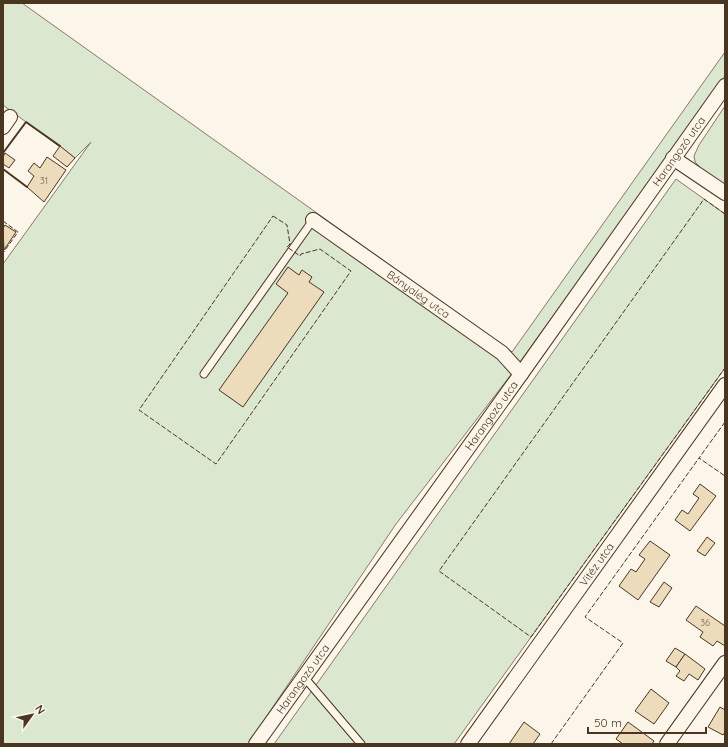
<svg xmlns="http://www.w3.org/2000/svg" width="728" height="747" font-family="Quicksand,sans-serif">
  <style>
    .green { fill: #dce7d0; stroke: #887966 }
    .building { fill: #ecdcbc; stroke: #4a3520 }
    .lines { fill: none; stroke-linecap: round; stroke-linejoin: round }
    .lane-casing { stroke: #4a3520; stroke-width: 9 }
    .street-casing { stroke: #4a3520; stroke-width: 16 }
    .lane { stroke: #fbf6e9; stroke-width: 7 }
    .street { stroke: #fbf6e9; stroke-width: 14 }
    .fence { stroke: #4a3520; stroke-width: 1; stroke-dasharray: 5 2; stroke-linecap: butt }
    .wall { stroke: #4a3520; stroke-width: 2 }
    .labels { text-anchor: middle; stroke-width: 3; stroke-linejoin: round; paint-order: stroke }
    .number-label { font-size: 9px; fill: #725f47 }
    .street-label { font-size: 11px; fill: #4a3520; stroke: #fbf6e9 }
  </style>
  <rect width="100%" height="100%" fill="#fbf6e9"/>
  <g class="green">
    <polygon points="3,3 22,3 512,352 725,52 725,76 510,376 396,524 248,744 3,744 3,264 91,142 75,158 3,105"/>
    <polygon points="725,106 725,186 703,170 695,162 694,156 699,145"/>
    <polygon points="676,179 725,214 725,368 454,744 274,744"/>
  </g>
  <g class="building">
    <polygon points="60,146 75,158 67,167 53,156"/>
    <polygon points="5,153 15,160 9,168 3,164 3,157"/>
    <polygon points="47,157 66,170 44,202 27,187 34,176 28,171 34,163 40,168"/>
    <polygon points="5,225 16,232 4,250 3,228"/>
    <polygon points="288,267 299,275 302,270 312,277 309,282 324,292 243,407 219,390 288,293 276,284"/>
    <polygon points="700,484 716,496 690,531 675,520 682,510 688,514 699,498 693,494"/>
    <polygon points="707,537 715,543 705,556 697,551"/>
    <polygon points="650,541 670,555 638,600 619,586 631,569 636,572 645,559 639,555"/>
    <polygon points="664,582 672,588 659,607 650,602"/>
    <polygon points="696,606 725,626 725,646 717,641 713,646 700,637 703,632 686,620"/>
    <polygon points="675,648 685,654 676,667 666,661"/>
    <polygon points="685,654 705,669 698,680 689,674 684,681 676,676 680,671 676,667"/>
    <polygon points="651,689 669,703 654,724 635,711"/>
    <polygon points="720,707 725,710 725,732 723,735 708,727"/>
    <polygon points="524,722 540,734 533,744 509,744"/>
    <polygon points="628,722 654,741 652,744 623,744 616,739"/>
  </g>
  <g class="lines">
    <defs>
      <g id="lane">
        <polyline points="204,374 313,220"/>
        <polyline points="304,677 361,744"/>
      </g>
      <g id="street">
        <polyline points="3,127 10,117"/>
        <polyline points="673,158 725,193"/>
        <path id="s1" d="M313 220 502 353 521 374"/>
        <path id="s2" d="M256 744 521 374 725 86"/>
        <path id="s3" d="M468 744 725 385"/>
        <polyline points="667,744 725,663"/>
      </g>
    </defs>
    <use href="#lane" class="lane-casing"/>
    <use href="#street" class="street-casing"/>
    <use href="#lane" class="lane"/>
    <use href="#street" class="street"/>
    <g class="fence">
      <polyline points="725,214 704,199 439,571 531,637 725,368"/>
      <polygon points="273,216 287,225 290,244 287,247 300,256 301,254 320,249 351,271 216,464 139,410"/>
      <polyline points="3,221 18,232 3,253"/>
      <polyline points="725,422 699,458 725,476"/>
      <polyline points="551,744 623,643 585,617 699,458"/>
    </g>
    <g class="wall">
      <polyline points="3,153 26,122 60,146"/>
      <polyline points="3,169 27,187"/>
    </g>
  </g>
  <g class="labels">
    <g class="number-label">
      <text x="44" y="184">31</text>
      <text x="705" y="626">36</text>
    </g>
    <g class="street-label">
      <text dy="4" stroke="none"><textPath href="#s2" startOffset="728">Harangozó utca</textPath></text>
      <text dy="4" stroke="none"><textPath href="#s1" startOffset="129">Bányalég utca</textPath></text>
      <text dy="4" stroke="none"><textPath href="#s2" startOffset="404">Harangozó utca</textPath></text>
      <text dy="4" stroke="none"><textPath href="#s3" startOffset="221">Vitéz utca</textPath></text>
      <text dy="4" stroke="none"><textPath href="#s2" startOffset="80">Harangozó utca</textPath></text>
    </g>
  </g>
  <rect width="728" height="747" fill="none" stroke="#4a3520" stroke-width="8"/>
  <g transform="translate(32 715) rotate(57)" stroke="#fbf6e9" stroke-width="3" paint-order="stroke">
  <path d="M0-3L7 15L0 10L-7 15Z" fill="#4a3520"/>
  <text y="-6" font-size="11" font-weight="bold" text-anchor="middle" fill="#4a3520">N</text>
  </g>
  <path d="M588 727v6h118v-6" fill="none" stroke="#4a3520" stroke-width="2"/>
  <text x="594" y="727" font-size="12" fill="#4a3520" stroke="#fbf6e9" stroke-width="3" paint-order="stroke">50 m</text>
</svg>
